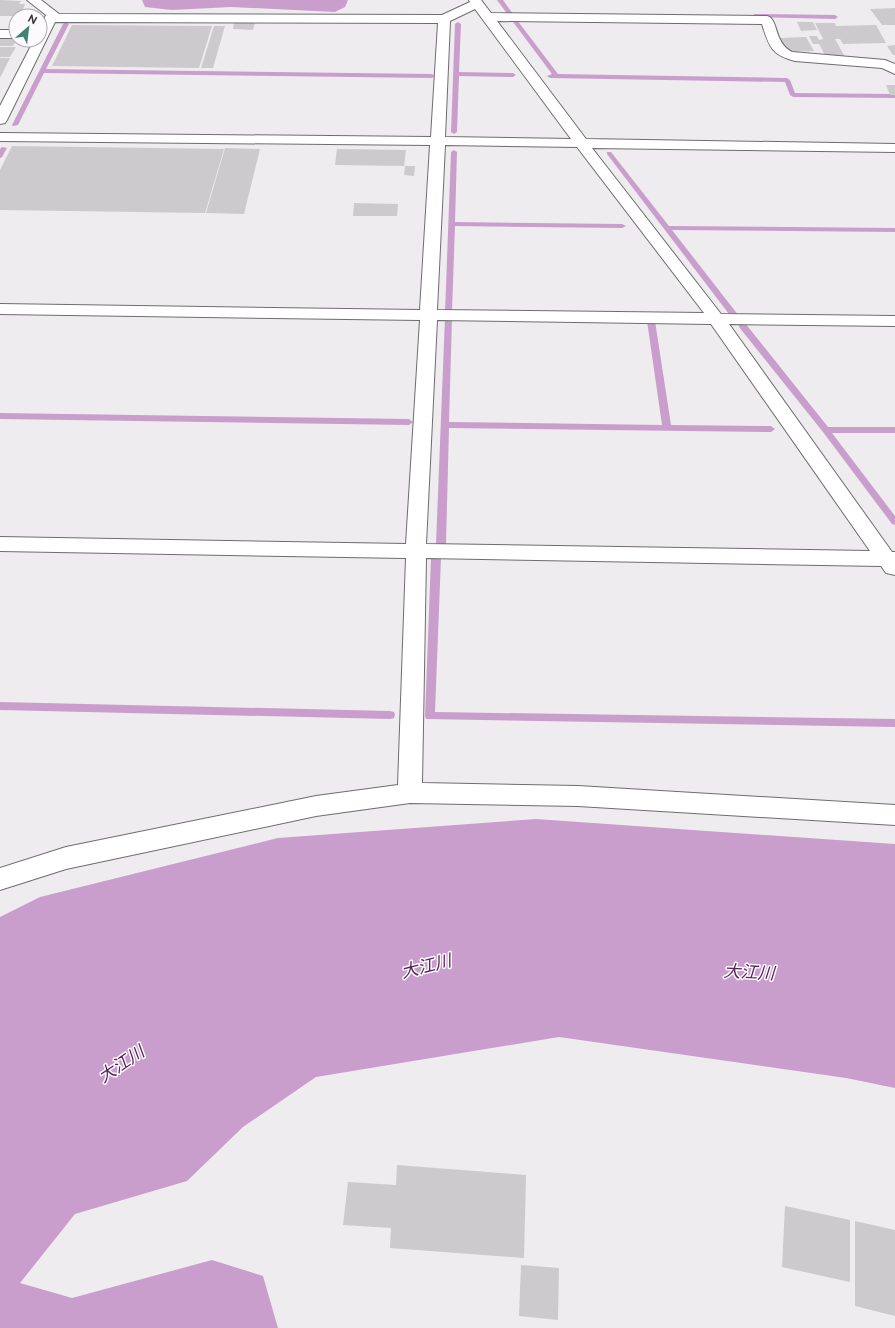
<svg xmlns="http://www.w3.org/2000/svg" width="895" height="1328" font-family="Raleway,'Noto Sans JP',sans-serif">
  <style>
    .water { fill: #c99ecd }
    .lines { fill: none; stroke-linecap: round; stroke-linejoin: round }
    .stream { fill: #c99ecd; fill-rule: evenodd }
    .building { fill: #cdcacd }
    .minor-casing { stroke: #6f6c6f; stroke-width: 2 }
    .minor { fill: #fff; fill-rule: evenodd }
    .labels { text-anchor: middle; stroke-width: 3; stroke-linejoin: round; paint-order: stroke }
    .near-water-label { font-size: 17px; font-style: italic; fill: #56225b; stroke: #fcfafd }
  </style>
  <rect width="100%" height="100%" fill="#efecef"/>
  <g class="water">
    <polygon points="142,0 348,0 345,7 335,12 231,7 172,10 145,7"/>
    <polygon points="536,819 895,844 895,1088 846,1078 559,1037 316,1077 243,1127 187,1181 75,1214 20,1283 72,1298 212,1260 263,1276 278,1328 0,1328 0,917 40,897 278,838"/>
  </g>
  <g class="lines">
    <g class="stream">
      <polygon points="497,0 503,0 513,14 512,15 508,15"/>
      <polygon points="755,14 835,15 838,17 835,19 753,17 752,16"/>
      <polygon points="513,20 517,20 558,74 787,78 790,80 795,93 895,94 895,98 793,97 790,95 785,82 550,78 547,76 552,74 513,22"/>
      <polygon points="66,22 69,24 46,69 432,74 435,76 432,78 44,73 18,125 13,126 12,125 63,24"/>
      <polygon points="458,22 461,24 459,72 513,73 516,75 513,77 459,76 457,132 454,134 451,132 455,24"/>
      <polygon points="2,147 7,148 2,157 0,158 0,149"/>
      <polygon points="454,150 457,152 455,222 622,224 626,226 622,228 455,226 452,311 451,313 445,313 451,152"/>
      <polygon points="607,152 611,152 669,226 895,228 895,232 672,230 739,316 738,318 732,318 607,154"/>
      <polygon points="445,317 451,317 452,319 449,422 662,425 647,321 651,319 655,321 671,425 771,426 775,429 771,432 449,428 446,544 441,547 438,546 436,544"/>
      <polygon points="739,323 745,323 828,427 895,427 895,433 832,433 895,516 895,525 892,524 823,432 739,327"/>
      <polygon points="0,413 409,419 413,422 409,425 0,419"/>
      <polygon points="436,555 441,558 435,712 895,719 895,727 426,719 425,716 431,558"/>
      <polygon points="0,702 390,711 394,712 395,715 394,718 390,719 0,710"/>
    </g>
  </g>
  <g class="building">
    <polygon points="0,0 21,1 19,4 25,4 23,9 33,9 29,16 0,16"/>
    <polygon points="895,8 895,25 882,25 870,9"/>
    <polygon points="797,22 813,22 817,30 801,31"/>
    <polygon points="234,23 255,23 253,30 233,29"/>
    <polygon points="815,23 835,23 836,26 876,25 886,43 843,44 840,39 835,39 845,57 826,57 819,44 813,44 809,36 817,36 819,40 823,39"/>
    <polygon points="72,25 212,26 199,68 52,66"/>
    <polygon points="214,26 225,26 213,68 201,68"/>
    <polygon points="806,37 814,51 786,52 780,38"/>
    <polygon points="0,39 16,39 16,41 13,46 0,46"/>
    <polygon points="895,45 895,55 893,55 887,46"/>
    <polygon points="0,47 16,47 10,57 0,57"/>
    <polygon points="0,58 10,58 0,78"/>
    <polygon points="886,85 895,85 895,95 890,95"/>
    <polygon points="12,146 224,149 205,213 0,210 0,170"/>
    <polygon points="225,148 260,149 244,214 206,213"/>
    <polygon points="337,149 406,150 404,166 335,165"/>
    <polygon points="405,166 415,166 414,176 404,175"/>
    <polygon points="354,203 398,204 397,216 353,216"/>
    <polygon points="397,1165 526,1175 524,1258 390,1248 391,1228 343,1225 348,1182 396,1185"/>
    <polygon points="785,1206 850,1220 850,1282 782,1267"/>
    <polygon points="855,1221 895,1230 895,1316 855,1306"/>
    <polygon points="521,1265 559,1268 558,1320 519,1316"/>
  </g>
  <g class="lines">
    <defs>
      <g id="minor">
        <path d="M27 0H41L59 14 442 15 470 2 469 0H481L491 13 767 16C779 19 773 42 792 52L885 60 895 64V74L882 68 795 61C771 55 769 46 762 24L497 21 586 139 895 144V152L592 148 721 314 895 316V326L729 324 892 552H895V575L886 573 881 566 426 558 422 783 578 786 895 805V825L578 806 410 803 316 816 66 869 0 890V868L66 847 316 796 398 785 406 558 0 551V537L406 544 420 320 0 314V304L420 310 430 145 0 141V133L431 137 438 23 55 22 7 120 5 123 0 124V106L34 40H40V27L46 15ZM475 9 571 139 445 137 450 21ZM445 145 577 147 704 313 437 310ZM437 320 711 324 870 551 426 544Z"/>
        <rect x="0" y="30" width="16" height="8"/>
      </g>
    </defs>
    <use href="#minor" class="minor-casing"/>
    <use href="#minor" class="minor"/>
  </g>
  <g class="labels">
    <g class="near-water-label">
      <text transform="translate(426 966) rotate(-14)" y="6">大江川</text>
      <text transform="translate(749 972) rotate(3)" y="6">大江川</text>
      <text transform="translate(121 1064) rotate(-34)" y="6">大江川</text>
    </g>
  </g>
  <g transform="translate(28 28) rotate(28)"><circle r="19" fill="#fcfafd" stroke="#adabad"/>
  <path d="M0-3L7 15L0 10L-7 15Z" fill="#438372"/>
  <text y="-6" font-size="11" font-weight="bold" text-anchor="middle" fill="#363536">N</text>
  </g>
</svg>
